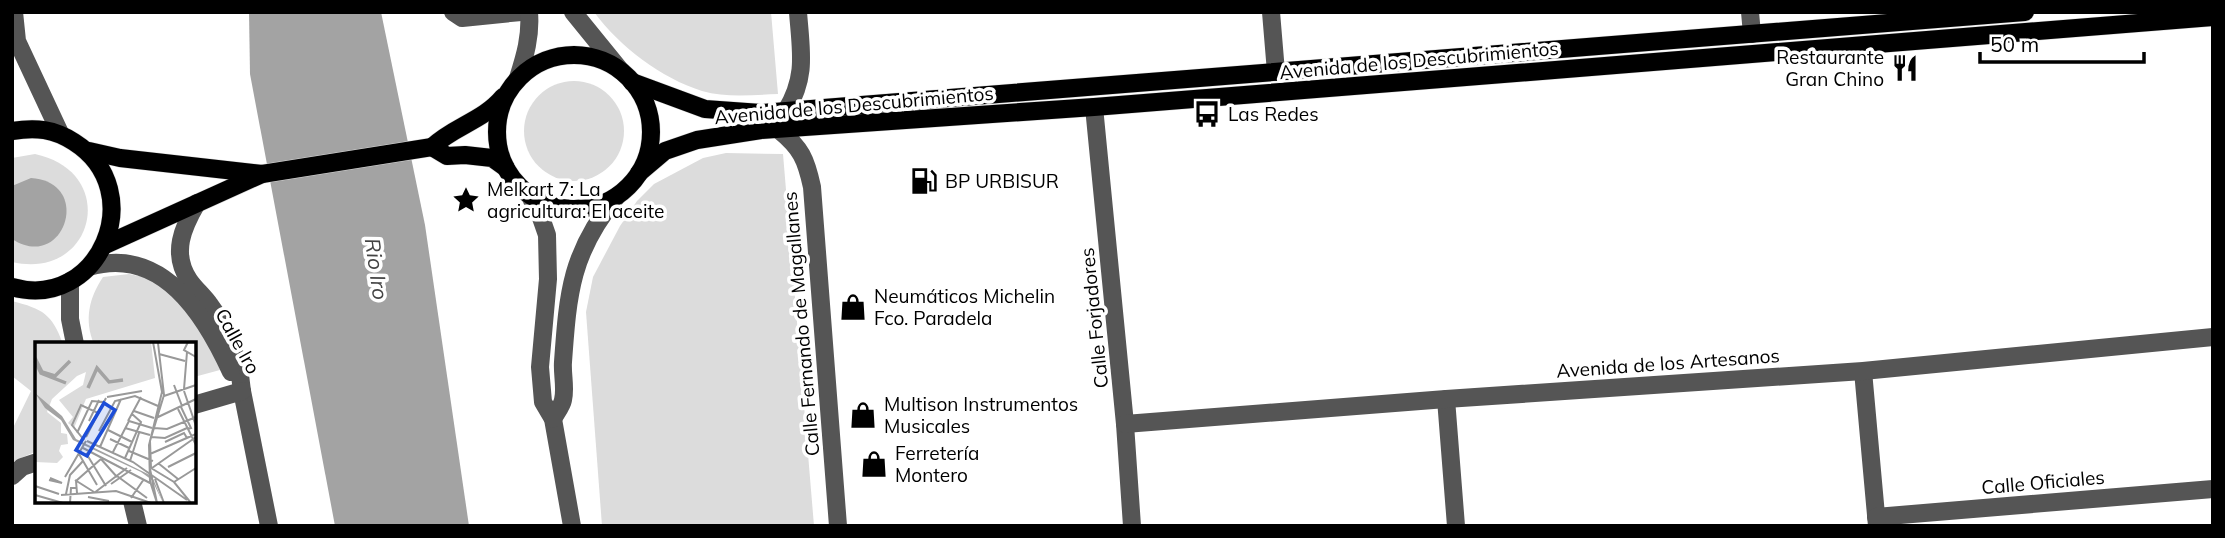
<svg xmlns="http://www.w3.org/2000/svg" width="2225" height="538" font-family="Mulish,sans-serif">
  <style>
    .green { fill: #dcdcdc }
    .water { fill: #a3a3a3 }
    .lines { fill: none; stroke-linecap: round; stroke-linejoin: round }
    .major-casing { stroke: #dbdbdb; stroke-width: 19 }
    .minor { stroke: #555; stroke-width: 18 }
    .major { stroke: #000; stroke-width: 18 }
    .labels { text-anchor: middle; stroke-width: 7; stroke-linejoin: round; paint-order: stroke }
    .poi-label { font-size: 19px; fill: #000; stroke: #fff; text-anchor: start }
    .street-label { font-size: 19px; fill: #000; stroke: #fff }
    .water-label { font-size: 21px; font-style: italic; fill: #444; stroke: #fff }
    .inset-river { fill: none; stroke: #a3a3a3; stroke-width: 3.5 }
    .inset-road { fill: none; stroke: #999; stroke-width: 2 }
    .view { fill: #1d4ed8; fill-opacity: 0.15; stroke: #1d4ed8; stroke-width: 3.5 }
    .inset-edge { fill: none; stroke: #000; stroke-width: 3.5 }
  </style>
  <rect width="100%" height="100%" fill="#fff"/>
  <g class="green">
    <path d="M594 12H771L778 94C753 95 726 98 702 91 661 78 620 47 594 12Z"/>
    <circle cx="574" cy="131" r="50"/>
    <polygon points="726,153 783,154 814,526 602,526 586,312 593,277 620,226 637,201 654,184 703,158"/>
    <path d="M35 154C120 172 95 281 12 262V158Z"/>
    <path d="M129 274C138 276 148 277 156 281 182 295 211 344 220 370L194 377V344H94C84 320 89 298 103 277Z"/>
    <path d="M12 301C43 309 52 314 63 344H37V451L12 462V430L31 391 12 376Z"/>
  </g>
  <g class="water">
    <polygon points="249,12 381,12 425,225 469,526 335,526 250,74"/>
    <path d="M31 178C94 182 64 273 12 239V186Z"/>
  </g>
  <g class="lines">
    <defs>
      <g id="major">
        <circle cx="574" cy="132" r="77"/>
        <polyline points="632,82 705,109 761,113 786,111 2025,12"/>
        <path d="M12 131C36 127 54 129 74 142 151 191 99 312 12 287"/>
        <path d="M432 147C454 126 483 121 503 97"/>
        <polyline points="432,147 447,156 465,155 492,158 506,168"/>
        <polyline points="89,151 120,158 262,174"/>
        <polyline points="639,173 665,151 697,140 761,130 1094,107 2213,17"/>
        <polyline points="105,245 262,174 432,147"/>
      </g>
    </defs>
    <use href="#major" class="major-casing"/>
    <g class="minor">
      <polyline points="14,12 17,41 60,133"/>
      <polyline points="453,12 462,18 521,12"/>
      <polyline points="573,12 621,71"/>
      <polyline points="1271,12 1276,72"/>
      <polyline points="1750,12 1752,34"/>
      <path d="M518 78C525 56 531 36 529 12"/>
      <polyline points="1094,107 1125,424 1132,526"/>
      <path d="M786 111C807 76 801 52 798 12"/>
      <path d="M779 130C801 148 806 159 812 187L838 526"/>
      <polyline points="527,192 539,212 547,235 548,279 540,367 543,402 553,419 572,526"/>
      <path d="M197 203C183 227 171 253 189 280 195 289 204 296 210 305 229 330 239 360 242 391L269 526"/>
      <path d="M89 267C162 245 205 315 231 372"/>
      <polyline points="70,281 70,319 75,344"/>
      <polyline points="1863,371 1877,526"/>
      <polyline points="1446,399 1456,526"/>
      <polyline points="194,405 242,391"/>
      <path d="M553 419C556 413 562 406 563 400 566 388 562 374 563 362 568 292 571 252 617 196"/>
      <polyline points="1125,424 1446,399 1863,371 2213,337"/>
      <polyline points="12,476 22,467 37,462"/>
      <polyline points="132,501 138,526"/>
      <polyline points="1876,517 2213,489"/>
    </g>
    <use href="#major" class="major"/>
  </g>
  <defs>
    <symbol id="restaurant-bare" viewBox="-9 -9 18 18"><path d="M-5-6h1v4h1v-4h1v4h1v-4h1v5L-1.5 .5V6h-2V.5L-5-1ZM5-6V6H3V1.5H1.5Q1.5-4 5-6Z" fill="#000" stroke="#fff" stroke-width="2.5" paint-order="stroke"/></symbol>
    <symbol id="bus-bare" viewBox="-9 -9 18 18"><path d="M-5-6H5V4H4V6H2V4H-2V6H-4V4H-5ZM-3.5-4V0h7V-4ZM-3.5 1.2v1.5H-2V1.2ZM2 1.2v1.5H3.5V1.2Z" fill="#000" stroke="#fff" stroke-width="2.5" paint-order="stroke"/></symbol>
    <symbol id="fuel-bare" viewBox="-9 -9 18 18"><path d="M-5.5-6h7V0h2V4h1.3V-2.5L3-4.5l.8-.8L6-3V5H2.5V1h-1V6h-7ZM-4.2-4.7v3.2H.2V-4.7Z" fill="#000" stroke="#fff" stroke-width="2.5" paint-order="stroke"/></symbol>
    <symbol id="sight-bare" viewBox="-9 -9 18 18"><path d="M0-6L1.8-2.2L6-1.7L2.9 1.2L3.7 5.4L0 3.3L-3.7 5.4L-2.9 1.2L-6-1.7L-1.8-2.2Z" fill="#000" stroke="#fff" stroke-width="2.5" paint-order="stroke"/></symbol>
    <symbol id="shop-bare" viewBox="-9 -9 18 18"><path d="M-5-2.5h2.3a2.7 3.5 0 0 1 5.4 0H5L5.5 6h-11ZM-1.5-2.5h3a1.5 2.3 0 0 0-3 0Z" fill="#000" stroke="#fff" stroke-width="2.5" paint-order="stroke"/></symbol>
  </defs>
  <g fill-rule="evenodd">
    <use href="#restaurant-bare" x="1886" y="49" width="38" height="38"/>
    <use href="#bus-bare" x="1188" y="95" width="38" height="38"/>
    <use href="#fuel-bare" x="905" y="162" width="38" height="38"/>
    <use href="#sight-bare" x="447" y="181" width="38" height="38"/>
    <use href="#shop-bare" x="834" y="288" width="38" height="38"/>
    <use href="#shop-bare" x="844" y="396" width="38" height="38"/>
    <use href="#shop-bare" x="855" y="445" width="38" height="38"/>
  </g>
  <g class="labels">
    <g class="poi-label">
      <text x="1884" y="64" text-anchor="end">Restaurante<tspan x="1884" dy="22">Gran Chino</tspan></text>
      <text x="1228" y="121">Las Redes</text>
      <text x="945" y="188">BP URBISUR</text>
      <text x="487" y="196">Melkart 7: La<tspan x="487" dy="22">agricultura: El aceite</tspan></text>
      <text x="874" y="303">Neumáticos Michelin<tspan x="874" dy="22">Fco. Paradela</tspan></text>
      <text x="884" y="411">Multison Instrumentos<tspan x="884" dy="22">Musicales</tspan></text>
      <text x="895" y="460">Ferretería<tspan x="895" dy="22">Montero</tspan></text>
    </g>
    <g class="street-label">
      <text transform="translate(1419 60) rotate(-5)" y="7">Avenida de los Descubrimientos</text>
      <text transform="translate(854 105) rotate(-5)" y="7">Avenida de los Descubrimientos</text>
      <text transform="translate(1094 318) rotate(-96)" y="7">Calle Forjadores</text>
      <text transform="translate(801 324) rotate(-95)" y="7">Calle Fernando de Magallanes</text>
      <text transform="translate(238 341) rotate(61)" y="7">Calle Iro</text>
      <text transform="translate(1668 363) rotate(-4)" y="7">Avenida de los Artesanos</text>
      <text transform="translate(2043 482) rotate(-5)" y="7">Calle Oficiales</text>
    </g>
    <g class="water-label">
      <text transform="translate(376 269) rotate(82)" y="7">Rio Iro</text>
    </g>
  </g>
  <g transform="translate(35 342)">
    <rect width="161" height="161" fill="#fff"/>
    <path d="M0 0H116L120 36 51 57 39 86 33 81 38 75 24 58 48 43 51 30 42 34 17 57 12 70 26 81V91L32 92 33 102 26 103 24 109 28 115 22 121 0 120Z" fill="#dcdcdc"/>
    <path d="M0 51 27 74 41 97 117 134 128 161 117 138 106 130 38 98 26 78 10 66Z" fill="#a3a3a3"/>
    <path class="inset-river" d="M0 16 7 30 20 34 35 19M0 19 6 31 31 41M53 46 62 26 74 40 88 38"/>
    <path class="inset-road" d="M118 0 127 50 114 103 115 139 122 161M153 0 149 8 161 15M124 12 150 19M139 43 147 64M149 47 152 10M149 49 161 84M129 54 161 43M72 55 107 49M146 65 156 86 152 87M143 67 161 103M99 69 119 76M121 76 161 57M54 79 64 58M93 79 106 55M94 79 117 86M90 86 115 93M119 86 132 87 161 75M73 88 97 100M64 89 80 59 100 54 123 64M42 91 57 59 69 60M51 95 71 56M116 95 130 96 152 86M75 97 94 106M49 98 37 83 46 63 63 71M52 99 98 120 152 158M130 100 149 91 152 96M65 105 86 57M48 106 115 141M94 109 118 119M78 110 94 79M51 111 71 144M44 112 62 143M115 112 161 92M90 116 106 80 97 72M66 117 82 135M95 119 104 91M123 121 143 137M133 125 161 111M116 126 115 99 129 53 123 1M116 126 139 140 156 161M117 126 161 95M115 127 122 161M82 134 112 156M30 135 51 99M120 137 129 161M14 138 27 141 15 136M40 138 59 150M139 140 161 126M76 142 96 128M0 144 24 152M42 151 41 139 66 117M59 151 92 126M31 152 35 133 48 119M0 153 28 161M26 153 81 149 116 161M53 155 74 159M96 156 109 137M35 161 36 146H42"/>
    <path class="view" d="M69 61 80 68 52 114 41 108Z"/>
    <rect width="161" height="161" class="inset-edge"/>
  </g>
  <rect width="2225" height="538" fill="none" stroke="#000000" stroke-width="28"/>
  <path d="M1980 52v10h164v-10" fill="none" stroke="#000000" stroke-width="3.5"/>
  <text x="1990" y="52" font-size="21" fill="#000000" stroke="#ffffff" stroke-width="5" paint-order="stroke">50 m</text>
</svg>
